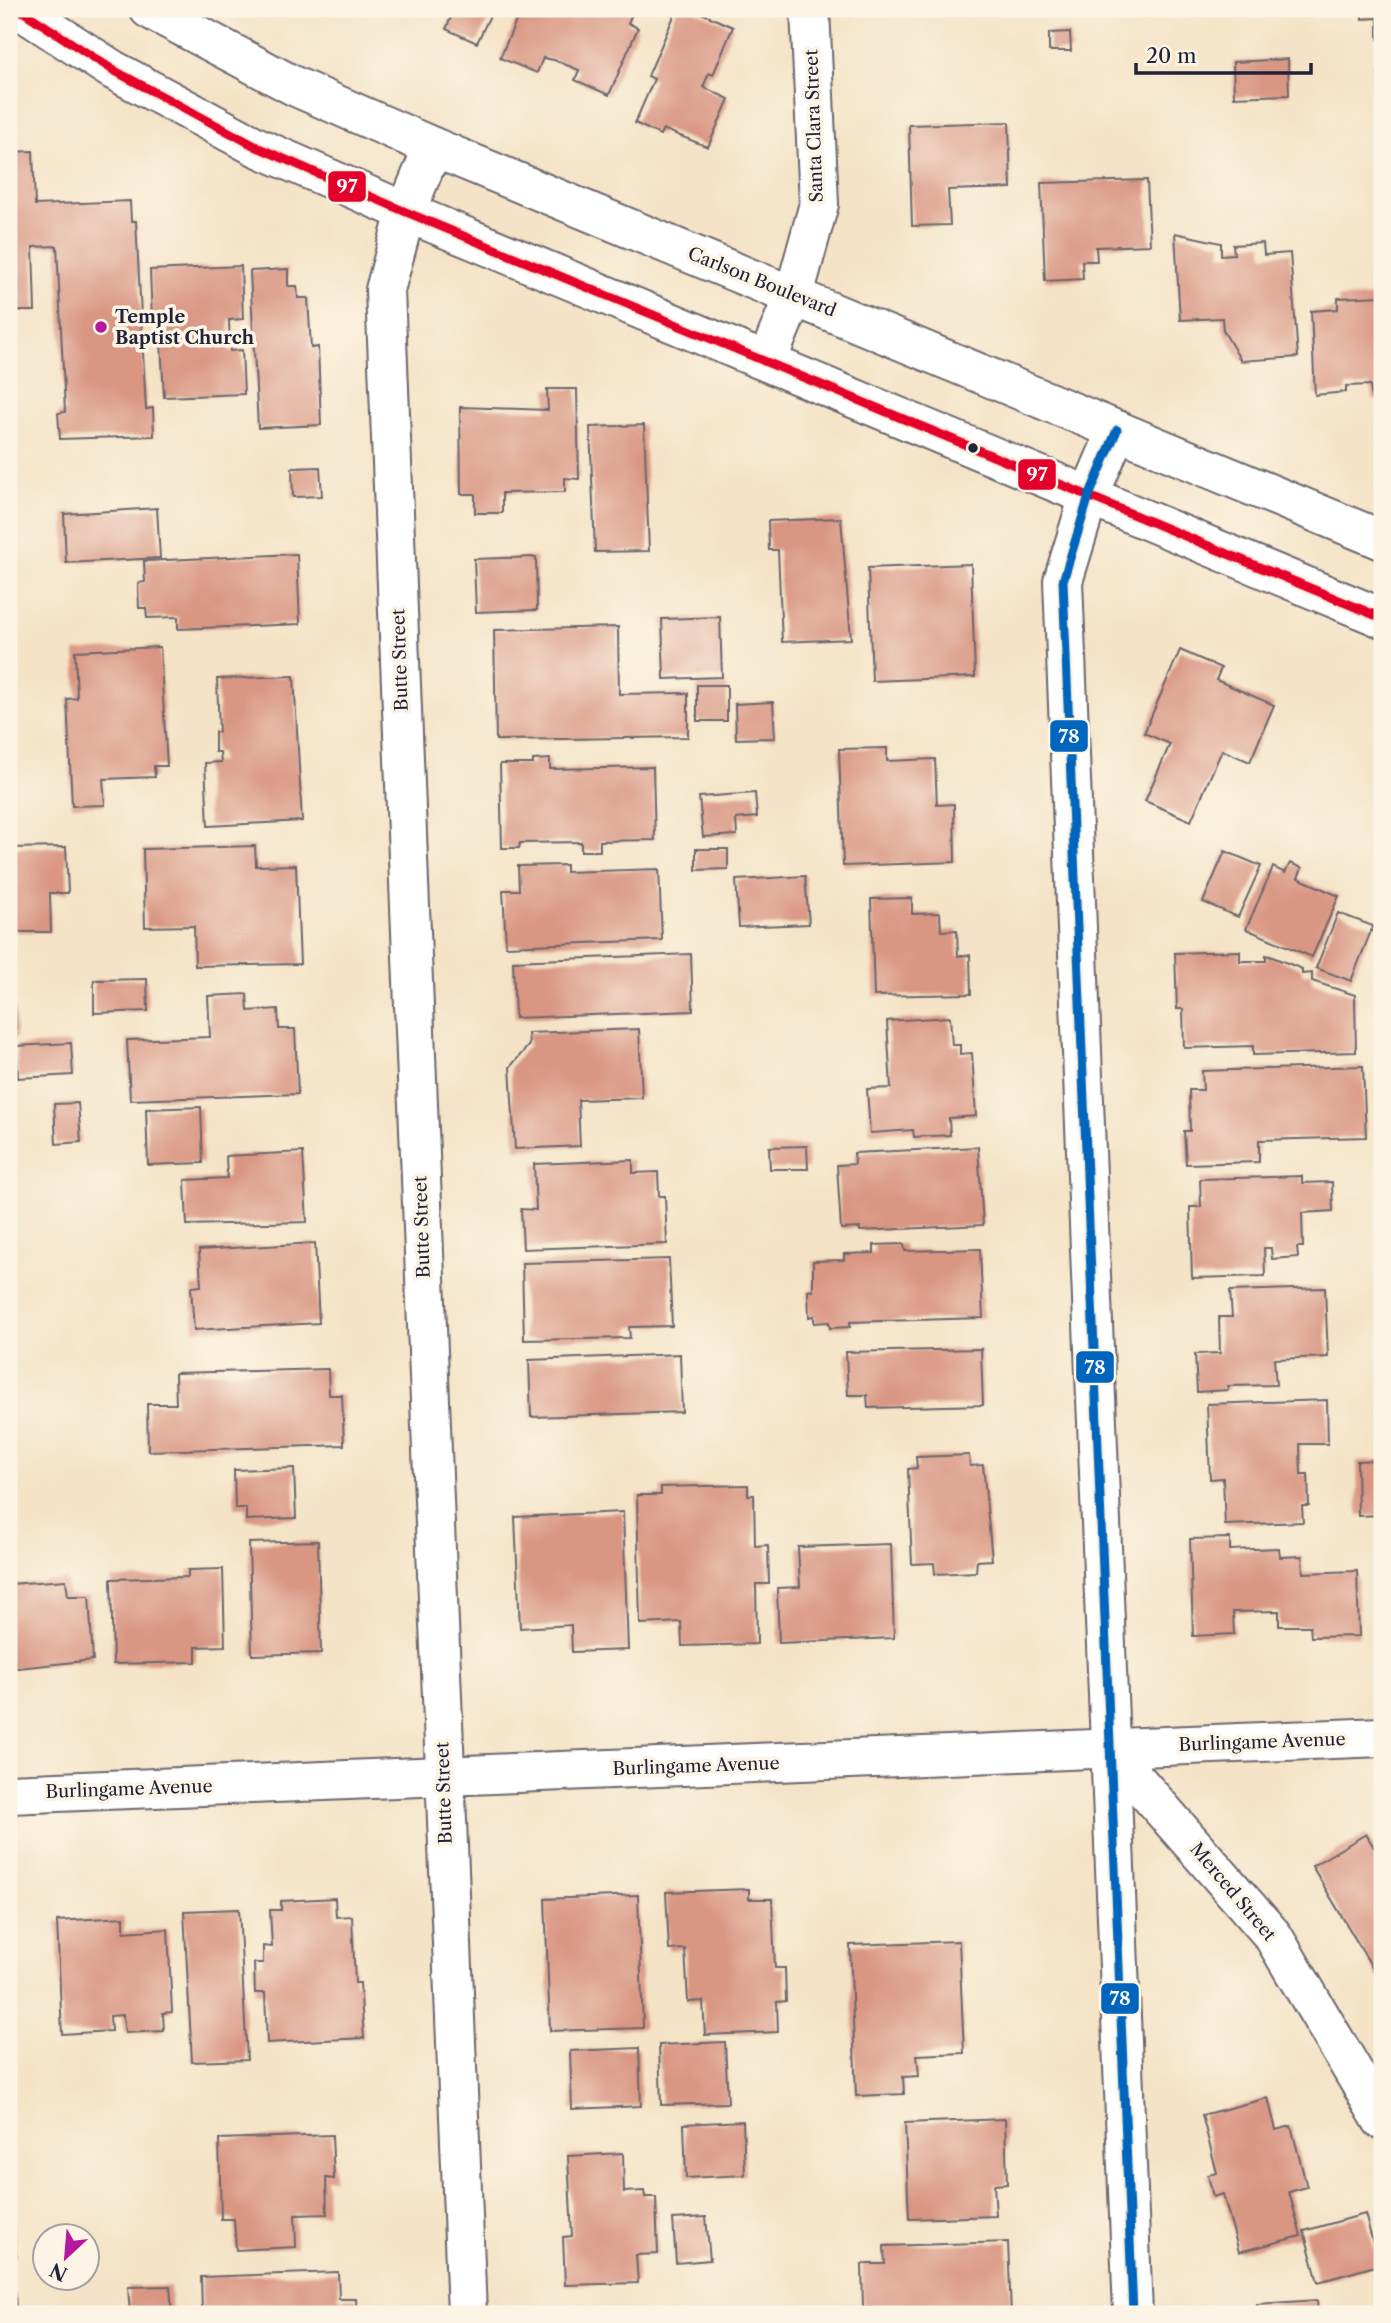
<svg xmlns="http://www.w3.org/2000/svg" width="1391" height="2323" font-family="'Libre Caslon Text',serif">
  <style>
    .building { fill: #d99683 }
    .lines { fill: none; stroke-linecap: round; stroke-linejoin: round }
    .minor-casing { stroke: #6c666c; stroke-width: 42 }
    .major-casing { stroke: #6c666c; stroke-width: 42 }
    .minor { stroke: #fff; stroke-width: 38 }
    .major { stroke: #fff; stroke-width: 38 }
    .bus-1-casing { stroke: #fcf5e5; stroke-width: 14 }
    .bus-2-casing { stroke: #fcf5e5; stroke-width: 14 }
    .bus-1 { stroke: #e4002b; stroke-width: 9 }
    .bus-2 { stroke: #0065bd; stroke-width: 9 }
    .poi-dot { fill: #b5179e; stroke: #fcf5e5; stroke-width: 2.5 }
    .bus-dot { fill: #22223b; stroke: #fcf5e5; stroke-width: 2.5 }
    .labels { text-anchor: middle; stroke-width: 7; stroke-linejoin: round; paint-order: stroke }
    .street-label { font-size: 18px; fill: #22223b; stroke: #fcf5e5 }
    .poi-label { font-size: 18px; font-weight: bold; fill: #22223b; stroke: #fcf5e5; text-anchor: start }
    .line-badge { stroke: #fcf5e5; stroke-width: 2.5 }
    .badge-label { font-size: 19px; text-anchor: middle; font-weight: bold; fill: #fff }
  </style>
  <rect width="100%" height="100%" fill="#fcf5e5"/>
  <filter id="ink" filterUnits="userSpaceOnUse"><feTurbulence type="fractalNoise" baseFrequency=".0143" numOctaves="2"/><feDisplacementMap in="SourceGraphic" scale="14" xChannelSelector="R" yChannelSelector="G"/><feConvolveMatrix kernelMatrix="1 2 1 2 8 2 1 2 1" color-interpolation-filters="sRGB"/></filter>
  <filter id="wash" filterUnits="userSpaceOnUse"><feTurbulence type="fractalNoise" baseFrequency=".00686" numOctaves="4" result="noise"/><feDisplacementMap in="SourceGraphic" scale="28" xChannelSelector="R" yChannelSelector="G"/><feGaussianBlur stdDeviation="1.57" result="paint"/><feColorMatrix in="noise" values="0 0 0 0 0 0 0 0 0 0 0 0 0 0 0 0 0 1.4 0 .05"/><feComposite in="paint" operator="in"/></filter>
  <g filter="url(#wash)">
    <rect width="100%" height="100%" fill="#f4e3c6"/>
    <g id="blocks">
      <g class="building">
        <polygon points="439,9 493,9 477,43 446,29 452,15"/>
        <polygon points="521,9 634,9 628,23 638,28 609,95 575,80 579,70 554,60 543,58 537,73 500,58"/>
        <polygon points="677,9 692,9 733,27 713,75 709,73 703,87 729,99 708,147 663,129 660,135 635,123 654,79 648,76"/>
        <polygon points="1362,9 1382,9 1382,38 1378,39 1378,18 1362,19"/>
        <polygon points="1070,32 1071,51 1049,51 1049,33"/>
        <polygon points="1288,59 1289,95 1234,97 1233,62"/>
        <polygon points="1378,71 1382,71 1382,155 1380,155"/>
        <polygon points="1009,122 1011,188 948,190 950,225 912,226 909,125"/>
        <polygon points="33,151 35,205 130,201 131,221 136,221 146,409 153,408 154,436 60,439 58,413 65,412 57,246 33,247 35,311 9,311 9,152"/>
        <polygon points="1147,180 1150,245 1096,247 1097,261 1082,261 1083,279 1045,281 1041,183"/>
        <polygon points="1175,233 1221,243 1221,255 1234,254 1233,245 1263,243 1264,255 1290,253 1298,357 1241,361 1223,330 1222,318 1180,320"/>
        <polygon points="241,266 243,319 229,320 230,351 242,350 244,394 164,397 160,322 152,321 150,270"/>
        <polygon points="288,269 288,286 297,286 298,298 308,298 311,348 318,347 321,425 258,428 250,271"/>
        <polygon points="1382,296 1382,399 1372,400 1370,385 1346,386 1346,392 1315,395 1311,311 1338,309 1338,298"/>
        <polygon points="547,389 577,389 579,479 565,478 565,492 502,493 502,513 475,513 475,494 461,494 460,407 548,410"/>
        <polygon points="644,425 649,551 595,552 590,427"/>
        <polygon points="320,467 322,496 293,497 292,468"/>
        <polygon points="157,508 160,558 66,563 64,514"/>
        <polygon points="841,518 851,639 782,642 778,550 769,550 768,521"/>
        <polygon points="297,554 300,624 178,629 178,617 147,618 146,608 139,608 138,583 145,582 144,561"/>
        <polygon points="536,557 537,610 476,612 474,559"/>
        <polygon points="971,564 975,677 872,681 868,568"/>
        <polygon points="720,617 722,677 664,679 662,619"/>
        <polygon points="618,627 619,694 688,693 688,737 496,740 494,630"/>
        <polygon points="160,647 167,766 154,766 155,777 103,779 105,805 72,806 67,699 77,698 75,651"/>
        <polygon points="1180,650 1221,668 1216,680 1274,705 1250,762 1222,750 1191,821 1145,801 1170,744 1144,733"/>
        <polygon points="294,676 302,821 208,826 205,763 221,762 220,752 215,752 215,732 219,732 217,679"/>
        <rect x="697" y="685" width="30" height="36"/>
        <polygon points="773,702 775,738 736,739 735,704"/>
        <polygon points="887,748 887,761 935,759 937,805 954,804 955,862 843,866 839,749"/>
        <polygon points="550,759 550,769 653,767 655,840 600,841 600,851 581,851 581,842 520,843 519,848 502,848 500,764 533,764 533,760"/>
        <polygon points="755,793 757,817 736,819 737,835 703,837 699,797"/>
        <polygon points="255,846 256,866 296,865 300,964 195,966 194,926 145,927 143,849"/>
        <polygon points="66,847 68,893 50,893 51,932 16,932 15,927 9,927 9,848"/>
        <polygon points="696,849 728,849 728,869 696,870"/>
        <polygon points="1225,851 1261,866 1238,917 1203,902"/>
        <polygon points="1290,863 1302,868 1298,878 1339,896 1312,957 1246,929 1273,867 1285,873"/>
        <polygon points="566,865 566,872 659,869 662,940 506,946 503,890 519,890 518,866"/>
        <polygon points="805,876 809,924 739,927 736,880"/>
        <polygon points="912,898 912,914 940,913 941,931 957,930 958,956 970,955 971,994 874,996 871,899"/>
        <polygon points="1338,913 1373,926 1351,981 1316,968"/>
        <polygon points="1240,951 1240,961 1266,961 1266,955 1270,956 1302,969 1302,974 1312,973 1312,981 1355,995 1356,1052 1253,1055 1253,1046 1184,1048 1183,1009 1177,1009 1175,953"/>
        <polygon points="691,954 693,1011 515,1018 513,961"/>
        <polygon points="147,979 148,1011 94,1013 94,980"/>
        <polygon points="247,994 248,1011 278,1009 279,1029 295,1029 298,1094 130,1100 127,1040 210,1037 208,996"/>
        <polygon points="9,1008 15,1008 16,1038 9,1039"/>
        <polygon points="950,1017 952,1045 960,1045 960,1054 972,1053 976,1116 949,1118 950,1135 914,1137 913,1130 870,1133 867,1089 891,1088 887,1021"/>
        <polygon points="639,1029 642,1098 578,1100 580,1146 515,1149 510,1067 529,1045 528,1033"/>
        <polygon points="71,1043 73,1075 18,1078 16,1046"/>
        <polygon points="1363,1066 1366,1137 1259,1140 1259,1162 1186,1164 1184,1131 1190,1131 1189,1090 1203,1090 1202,1071"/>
        <polygon points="78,1103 81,1142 56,1144 54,1104"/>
        <polygon points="201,1107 203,1163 148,1165 146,1109"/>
        <polygon points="807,1146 808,1169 770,1169 769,1147"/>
        <polygon points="978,1147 983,1225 860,1231 860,1228 841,1229 837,1165 855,1164 854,1153"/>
        <polygon points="303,1152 307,1222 187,1225 185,1180 227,1178 226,1156"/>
        <polygon points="633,1160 633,1173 658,1172 659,1196 665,1196 667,1244 523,1249 521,1209 536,1210 534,1164"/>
        <polygon points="1302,1176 1302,1183 1332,1182 1333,1211 1302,1213 1303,1247 1297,1247 1298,1257 1272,1259 1271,1248 1264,1248 1265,1276 1192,1278 1190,1207 1201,1207 1200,1179"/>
        <polygon points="315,1243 319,1323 194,1330 191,1287 201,1286 199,1250"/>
        <polygon points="904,1244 905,1251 980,1249 983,1318 850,1322 850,1327 830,1328 829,1322 814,1323 814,1316 809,1317 808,1290 813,1291 813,1261 844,1260 844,1254 874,1253 874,1245"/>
        <polygon points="669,1259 672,1326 629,1327 630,1338 524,1340 522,1263"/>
        <polygon points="1325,1288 1328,1357 1274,1359 1276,1385 1228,1386 1228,1390 1197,1392 1195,1354 1220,1353 1219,1317 1232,1317 1230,1291"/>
        <polygon points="981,1349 983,1405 868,1408 867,1395 848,1395 846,1352"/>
        <polygon points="680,1354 682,1412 531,1417 529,1360"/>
        <polygon points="328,1369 329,1395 342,1395 344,1445 148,1451 147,1404 176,1404 175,1373"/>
        <polygon points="1327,1400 1328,1444 1300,1444 1301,1474 1308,1474 1309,1506 1302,1506 1303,1522 1225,1525 1223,1478 1210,1479 1207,1404"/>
        <polygon points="969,1455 970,1466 983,1465 992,1560 977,1561 976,1572 935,1574 934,1563 912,1564 908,1469 917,1468 916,1457"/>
        <polygon points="1382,1460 1382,1515 1358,1516 1357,1461"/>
        <polygon points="294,1468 296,1518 246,1520 246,1508 235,1508 234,1470"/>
        <polygon points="748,1485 748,1495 754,1495 755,1546 768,1545 769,1584 756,1584 757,1644 682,1646 681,1622 640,1624 637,1495 661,1495 661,1487"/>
        <polygon points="623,1512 628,1650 572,1652 571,1625 520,1628 515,1517"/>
        <polygon points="1230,1538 1230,1550 1279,1548 1280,1557 1302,1556 1303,1573 1357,1571 1359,1636 1311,1637 1310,1626 1279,1626 1279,1611 1233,1612 1234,1634 1193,1636 1190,1539"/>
        <polygon points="318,1541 321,1653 252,1655 249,1543"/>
        <polygon points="891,1544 894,1638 779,1643 777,1588 800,1587 798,1547"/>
        <polygon points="223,1569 225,1646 196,1647 196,1662 113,1664 111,1579 188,1577 188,1570"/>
        <polygon points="66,1580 68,1596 89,1596 93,1660 9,1669 9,1584"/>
        <polygon points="1366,1834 1382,1861 1382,1984 1312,1866"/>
        <polygon points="749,1889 749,1899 772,1899 775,1968 785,1968 786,2001 777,2002 778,2032 705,2035 703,2001 688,2002 685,1949 669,1950 666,1892"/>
        <polygon points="638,1895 643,2028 550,2031 545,1899"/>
        <polygon points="335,1898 336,1917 352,1916 355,1983 360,1983 364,2038 267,2043 265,1993 255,1993 254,1963 263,1963 263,1946 272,1947 270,1910 281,1910 281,1901"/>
        <polygon points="239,1909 247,2060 192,2062 184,1911"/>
        <polygon points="124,1917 124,1932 168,1929 172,2012 163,2013 164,2031 125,2033 123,2015 110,2016 111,2031 62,2034 57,1921"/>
        <polygon points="959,1941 964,2053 917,2055 919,2076 903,2077 904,2094 856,2096 850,1945"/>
        <polygon points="725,2042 728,2103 661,2105 659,2045"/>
        <polygon points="639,2048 641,2106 572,2109 570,2051"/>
        <polygon points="1268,2098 1276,2130 1291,2126 1307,2187 1289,2192 1301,2236 1239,2252 1223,2194 1213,2197 1208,2175 1217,2173 1202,2115"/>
        <polygon points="1005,2119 1007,2184 994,2185 996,2216 909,2219 905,2123"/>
        <polygon points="743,2121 745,2175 686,2178 684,2124"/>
        <polygon points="332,2135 334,2179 326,2178 327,2214 295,2215 296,2247 236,2250 234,2219 221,2219 219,2139"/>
        <polygon points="623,2153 624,2192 644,2191 645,2197 656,2197 658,2254 636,2255 638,2283 565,2285 563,2237 572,2236 568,2156"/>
        <polygon points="9,2178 16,2257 9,2257"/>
        <polygon points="1365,2214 1379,2265 1318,2282 1304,2231"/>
        <polygon points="706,2217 710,2260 676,2263 673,2219"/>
        <polygon points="1008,2242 1011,2314 887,2314 886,2308 863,2308 862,2264 885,2264 884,2246"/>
        <polygon points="338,2272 339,2299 356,2299 357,2314 202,2314 201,2277"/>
        <polygon points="170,2286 172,2314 130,2314 128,2287"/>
        <polygon points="15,2293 16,2314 9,2314 9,2294"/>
        <polygon points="1317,2300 1318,2314 1258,2314 1257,2304"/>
      </g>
    </g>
  </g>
  <g filter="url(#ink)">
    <use href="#blocks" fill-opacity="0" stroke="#6c666c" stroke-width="2"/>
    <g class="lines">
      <defs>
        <g id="minor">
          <polyline points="433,147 406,212 385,290 467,2314"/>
          <polyline points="767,361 794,295 819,204 810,9"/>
          <polyline points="1117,430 1089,496 1063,581 1133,2314"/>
          <polyline points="1109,1749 1273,1936 1382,2120"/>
          <polyline points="9,1794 1382,1737"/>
        </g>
        <g id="major">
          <polyline points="19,9 113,70 257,147 406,212 1382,618"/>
          <polyline points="149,9 294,86 433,147 1382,540"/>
        </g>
      </defs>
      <use href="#minor" class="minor-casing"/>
      <use href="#major" class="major-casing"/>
      <use href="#minor" class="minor"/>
      <use href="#major" class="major"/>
      <defs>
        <polyline id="bus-1" points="19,9 113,70 257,147 406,212 1382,618"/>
        <polyline id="bus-2" points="1117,430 1089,496 1063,581 1133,2314"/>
      </defs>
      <use href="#bus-1" class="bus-1-casing"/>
      <use href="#bus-2" class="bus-2-casing"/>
      <use href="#bus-1" class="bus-1"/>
      <use href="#bus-2" class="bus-2"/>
    </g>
  </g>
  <circle class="poi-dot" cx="101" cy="327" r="7"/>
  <circle class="bus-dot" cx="973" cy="448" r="6"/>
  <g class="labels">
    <g class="street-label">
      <text transform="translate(814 126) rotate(-92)" y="6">Santa Clara Street</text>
      <text transform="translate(762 282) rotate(22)" y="6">Carlson Boulevard</text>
      <text transform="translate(400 660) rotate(-92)" y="6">Butte Street</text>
      <text transform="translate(422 1227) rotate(-92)" y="6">Butte Street</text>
      <text transform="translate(1262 1742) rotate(-2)" y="6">Burlingame Avenue</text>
      <text transform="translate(696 1766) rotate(-2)" y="6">Burlingame Avenue</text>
      <text transform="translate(129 1789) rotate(-2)" y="6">Burlingame Avenue</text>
      <text transform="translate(444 1793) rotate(-92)" y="6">Butte Street</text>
      <text transform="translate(1233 1892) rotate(50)" y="6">Merced Street</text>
    </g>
    <g class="poi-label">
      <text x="115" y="323">Temple<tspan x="115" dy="21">Baptist Church</tspan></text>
    </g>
  </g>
  <g class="line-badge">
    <rect x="327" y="170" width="40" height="33" rx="7" fill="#e4002b"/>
    <rect x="1017" y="458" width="40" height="33" rx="7" fill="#e4002b"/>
    <rect x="1049" y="719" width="40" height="34" rx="7" fill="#0065bd"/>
    <rect x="1075" y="1350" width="40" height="34" rx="7" fill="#0065bd"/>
    <rect x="1100" y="1982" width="40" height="33" rx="7" fill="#0065bd"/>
  </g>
  <g class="badge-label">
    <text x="347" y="193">97</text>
    <text x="1037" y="481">97</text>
    <text x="1069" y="743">78</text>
    <text x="1095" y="1374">78</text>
    <text x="1120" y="2005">78</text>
  </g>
  <rect width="1391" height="2323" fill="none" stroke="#fcf5e5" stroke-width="35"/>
  <g transform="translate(66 2257) rotate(206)"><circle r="33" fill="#fcf5e5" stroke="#a5a1a1" stroke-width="2"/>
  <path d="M0-5L12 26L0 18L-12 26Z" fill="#b5179e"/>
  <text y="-10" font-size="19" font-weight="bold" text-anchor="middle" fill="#22223b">N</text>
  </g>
  <path d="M1136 63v10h175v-10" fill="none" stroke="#22223b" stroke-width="3.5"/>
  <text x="1146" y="63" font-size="21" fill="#22223b" stroke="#fcf5e5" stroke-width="5" paint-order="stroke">20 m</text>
</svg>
